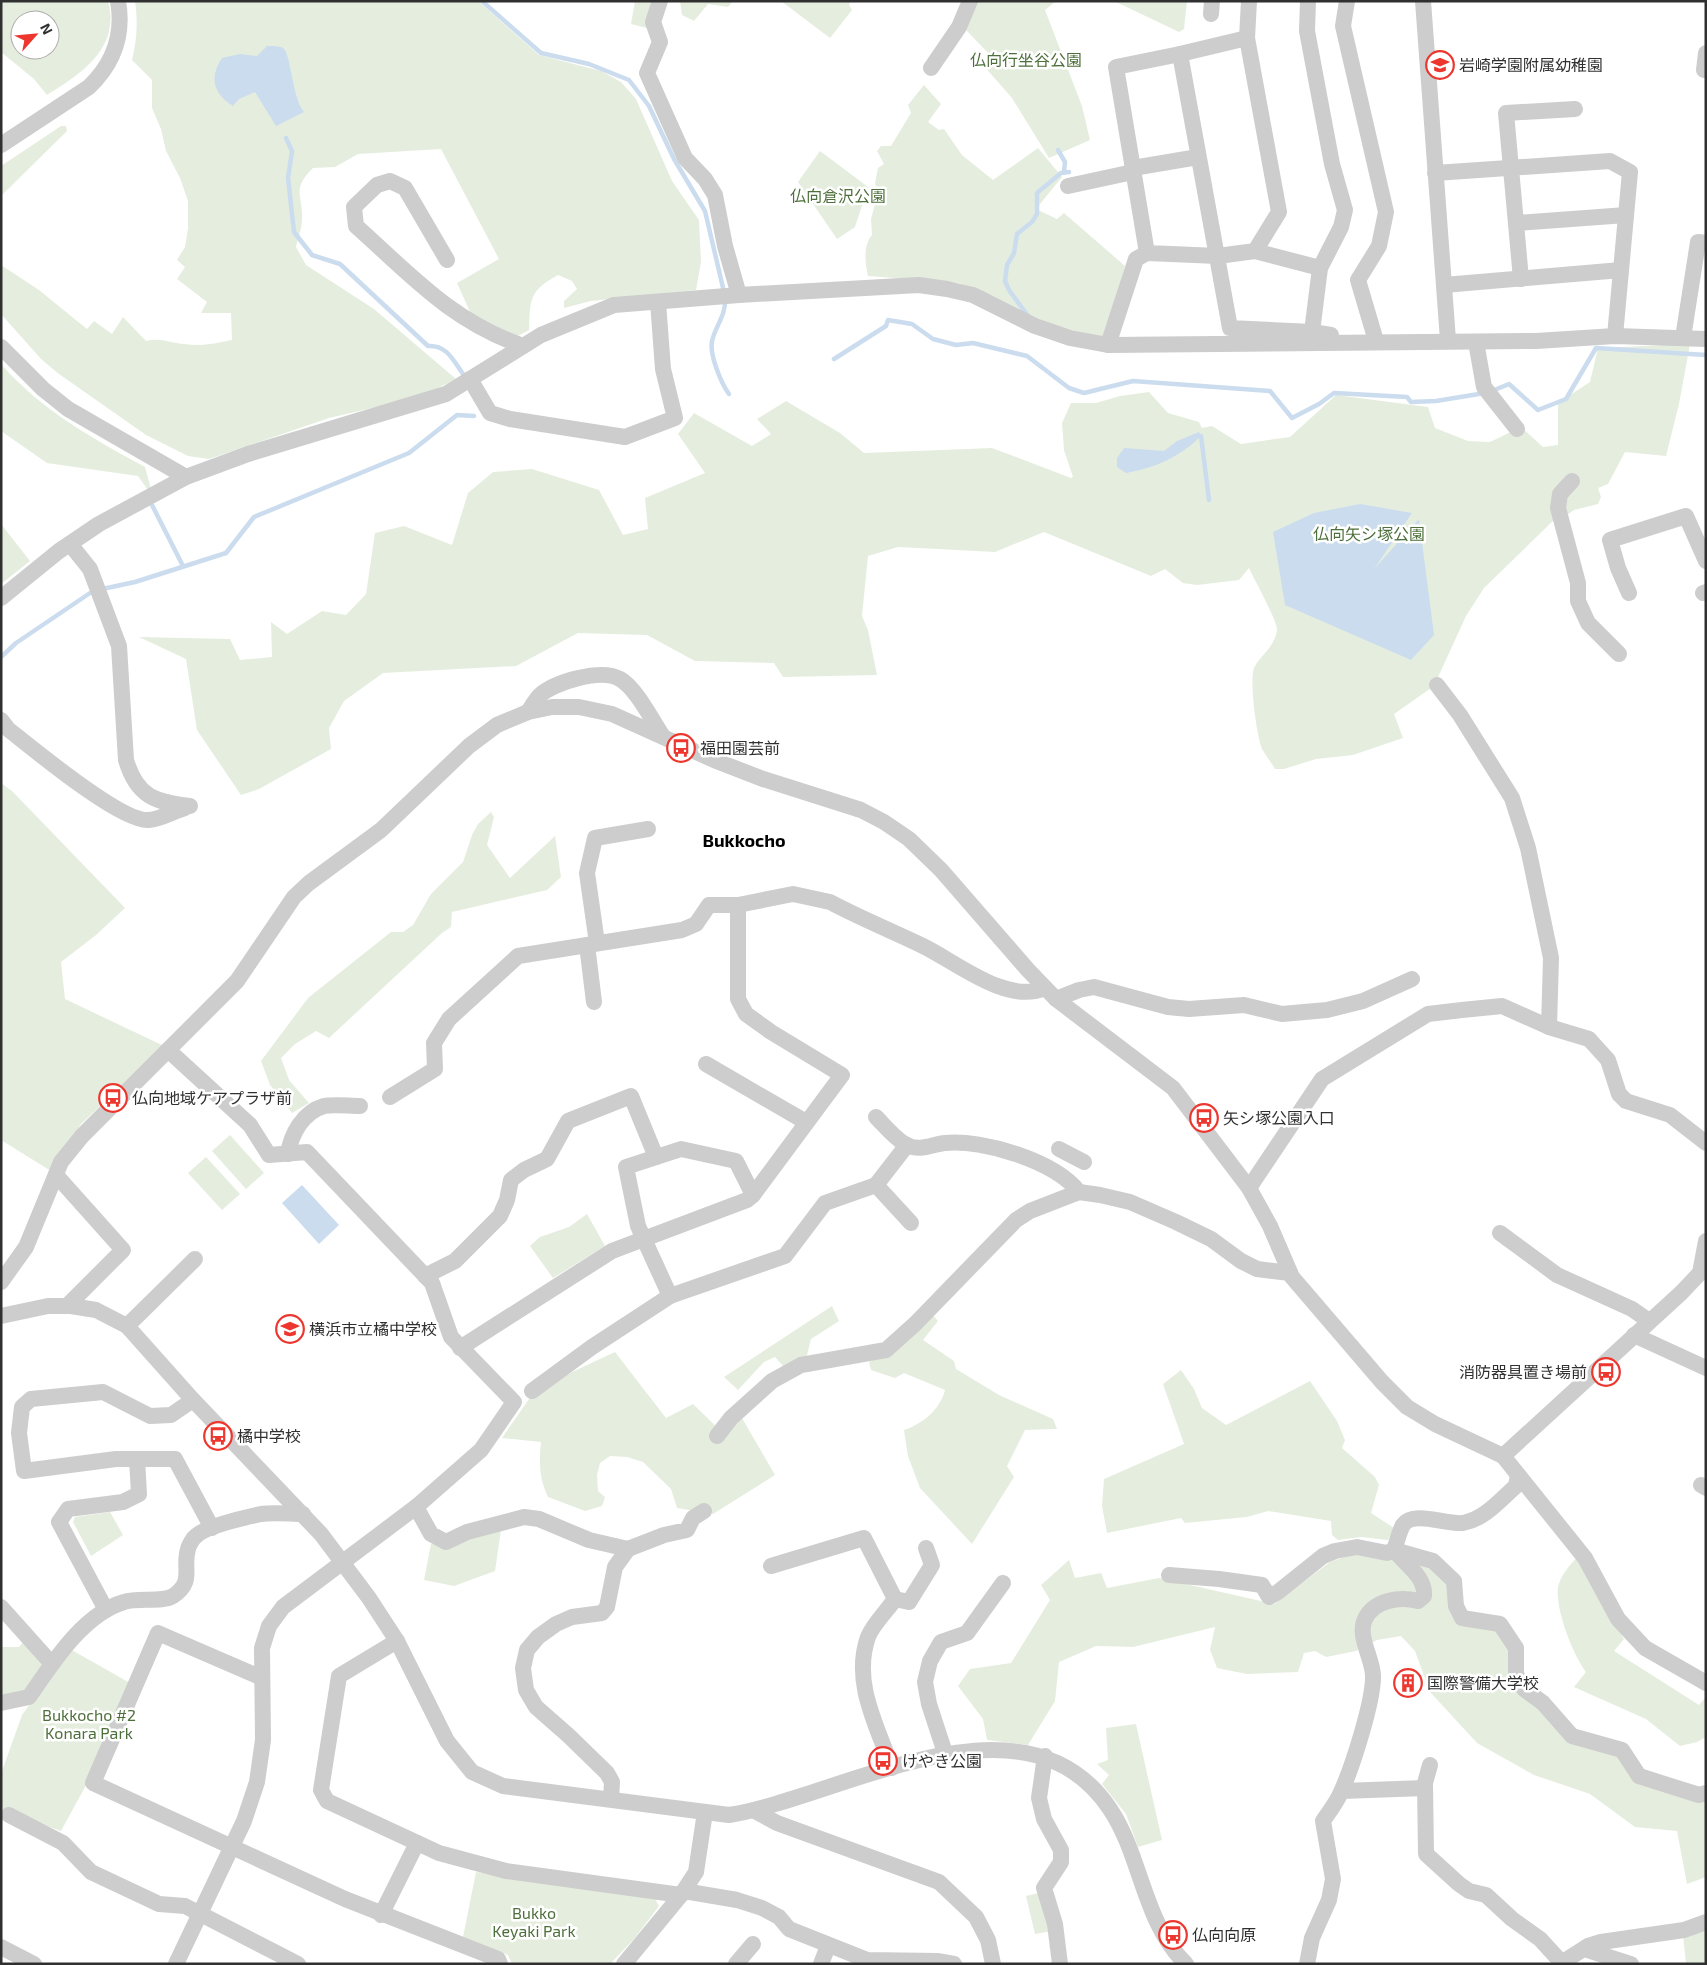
<svg xmlns="http://www.w3.org/2000/svg" width="1707" height="1965" font-family="'Exo 2','Noto Sans JP',sans-serif">
  <style>
    .green { fill: #e5eede; fill-rule: evenodd }
    .water { fill: #cadcee }
    .lines { fill: none; stroke-linecap: round; stroke-linejoin: round }
    .stream { stroke: #cadcee; stroke-width: 4.5 }
    .minor { stroke: #cdcdcd; stroke-width: 16 }
    .labels { text-anchor: middle; stroke-width: 5; stroke-linejoin: round; paint-order: stroke }
    .park-label { font-size: 16px; fill: #4d6f3b; stroke: #fff }
    .poi-label { font-size: 16px; fill: #303030; stroke: #fff; text-anchor: start }
    .neighbourhood-label { font-size: 18px; font-weight: bold; fill: #000; stroke: #fff }
  </style>
  <rect width="100%" height="100%" fill="#fff"/>
  <g class="green">
    <path d="M1 1H108C121 48 81 74 47 95L34 79 1 52ZM20 20H50V50H20Z"/>
    <path d="M135 1H478L539 55 601 71 621 82 636 99 672 181 699 220 701 262 696 290 591 301 564 308V301L577 289 572 281 558 275C529 291 530 299 529 330L516 337 471 314 457 283 499 259 441 149 358 154 335 167 313 168C291 190 303 194 302 219 302 228 298 238 296 247L306 265 374 309 456 379 430 392 398 402 329 418 209 459 188 456 146 435 59 374 41 359 1 314V265L39 290 87 329 94 321 112 334 123 317 146 341C161 337 170 343 185 344 200 347 217 343 232 340L231 313H201L207 302 177 279 185 267 177 260 185 247 188 228V201L180 178 166 151 161 129 152 108V80L132 60C137 40 138 22 135 1Z"/>
    <polygon points="635,1 654,1 647,28 631,24"/>
    <polygon points="680,1 733,1 728,7 708,4 694,21 682,15"/>
    <polygon points="781,1 851,1 849,5 852,10 830,38"/>
    <polygon points="977,1 1056,1 1045,10 1082,106 1090,140 1049,158 1012,98 983,65 990,55 966,30"/>
    <polygon points="1114,1 1187,1 1184,29 1179,32"/>
    <path d="M924 85 941 104 928 122 939 130 944 129 962 155 993 180 1038 148 1062 177 1036 209 1057 219 1064 213 1125 266 1105 337 1055 327 995 297 959 283 868 276C865 263 863 245 872 235L871 219 878 193 875 183 878 168 884 164 877 151 881 146H891L911 113 908 105Z"/>
    <polygon points="61,126 66,126 67,131 1,196 1,166"/>
    <polygon points="820,151 868,187 855,227 837,239 798,182"/>
    <path d="M1690 344 1679 404 1666 456 1625 452 1608 484 1598 488 1601 497 1598 504 1574 510 1564 517 1556 518 1484 588 1466 616 1434 686 1394 714 1403 738 1353 755 1316 759 1284 769H1275C1271 762 1266 756 1262 749 1257 737 1248 676 1255 666 1262 654 1275 646 1277 630 1278 622 1254 579 1249 568L1239 580 1197 585 1183 583 1165 569 1151 576 1044 532 995 552 898 547 868 556 862 616 868 630 877 675 783 677 774 663 695 661 647 635 578 633 516 666 383 673 344 701 329 728 331 749 259 789 241 795 197 730 186 659 139 637 230 639 240 660 272 657 271 622 287 634 322 611 346 615 366 594 375 533 404 526 452 545 468 493 493 472 532 469 599 490 623 535 648 529 645 498 705 473 678 434 694 413 752 446 771 434 757 419 786 401 840 433 864 453 992 448 1071 478 1073 477 1064 450 1062 423 1071 403H1096L1120 396 1149 392 1168 413 1199 422 1202 428 1212 426 1241 444 1290 437 1336 395 1428 407 1435 428 1468 441 1490 442 1521 427 1543 447 1558 445V403L1590 382 1598 348Z"/>
    <path d="M1 364C41 410 92 438 145 467L151 489 148 490 138 476 47 463 1 431Z"/>
    <polygon points="1,524 30,561 1,584"/>
    <polygon points="1,783 12,791 125,908 96,935 61,962 65,999 164,1046 81,1124 51,1171 1,1140"/>
    <polygon points="491,812 494,817 487,845 510,878 555,836 561,877 547,890 452,912 451,927 442,933 329,1038 316,1031 295,1044 281,1058 289,1080 309,1103 292,1113 270,1085 261,1061 308,998 391,932 403,932 413,925 431,894 463,862 472,835 478,824"/>
    <polygon points="230,1135 264,1173 246,1189 212,1151"/>
    <polygon points="206,1157 240,1194 222,1210 188,1173"/>
    <polygon points="587,1214 605,1246 553,1278 530,1246 540,1237 569,1227"/>
    <polygon points="832,1306 839,1321 811,1339 806,1359 784,1367 775,1357 764,1362 738,1390 724,1377"/>
    <path d="M930 1312 938 1321 923 1340 954 1361 956 1369 999 1395 1053 1419 1057 1429 1025 1430 1007 1466 1014 1477 972 1544 920 1488 908 1456 904 1430C922 1424 940 1410 945 1390L904 1373 895 1378 871 1370 869 1362 889 1353Z"/>
    <path d="M615 1352 666 1418 693 1404 724 1434 742 1418 775 1475 713 1514 677 1508 671 1489 643 1462 627 1457 610 1456 600 1463 597 1475 598 1491 605 1497 602 1506 585 1511 548 1497C539 1478 539 1462 541 1442L502 1438 529 1399 572 1372Z"/>
    <polygon points="1181,1370 1194,1389 1202,1408 1226,1425 1310,1381 1337,1421 1345,1440 1342,1448 1375,1477 1379,1485 1371,1513 1394,1528 1388,1540 1361,1537 1338,1540 1332,1535 1331,1521 1268,1511 1247,1517 1185,1523 1181,1518 1107,1533 1102,1506 1104,1479 1184,1444 1163,1384"/>
    <polygon points="110,1512 123,1535 91,1556 73,1522 75,1517"/>
    <polygon points="501,1530 495,1571 454,1586 424,1580 431,1544 458,1542"/>
    <polygon points="1355,1553 1429,1564 1449,1583 1451,1607 1497,1629 1511,1649 1513,1675 1551,1716 1620,1753 1636,1780 1706,1797 1706,1877 1687,1884 1677,1831 1635,1827 1590,1794 1534,1775 1477,1743 1430,1692 1415,1651 1401,1636 1377,1640 1356,1651 1326,1657 1315,1651 1304,1653 1298,1672 1247,1674 1217,1668 1210,1650 1215,1627 1133,1647 1096,1646 1059,1662 1055,1701 1028,1745 987,1740 983,1719 958,1686 970,1669 1011,1663 1050,1600 1041,1585 1069,1560 1075,1578 1101,1573 1107,1588 1159,1578 1274,1604 1330,1562"/>
    <path d="M1577 1557 1624 1639 1614 1651 1699 1705 1706 1697V1737L1697 1742 1680 1746 1646 1719 1574 1687 1586 1672C1573 1655 1555 1609 1558 1587 1561 1575 1569 1566 1577 1557Z"/>
    <polygon points="24,1641 47,1662 27,1691 1,1696 1,1647 19,1647"/>
    <polygon points="70,1649 130,1683 91,1776 61,1831 1,1810 1,1774 22,1715"/>
    <polygon points="1136,1724 1162,1840 1138,1847 1126,1814 1102,1784 1109,1775 1097,1764 1108,1760 1106,1728"/>
    <polygon points="476,1872 654,1897 659,1906 634,1939 610,1964 512,1964 508,1955 463,1937"/>
    <polygon points="1043,1892 1053,1931 1035,1934 1026,1896"/>
    <polygon points="1706,1928 1706,1964 1686,1964 1683,1935"/>
  </g>
  <g class="water">
    <path d="M267 46C272 46 279 46 283 48 291 53 292 98 304 112L276 126 255 92 239 99 233 106C213 93 209 78 222 58L240 54 257 56Z"/>
    <path d="M1199 432 1201 436C1180 457 1155 468 1126 473L1117 467V458L1124 448 1164 451 1177 441Z"/>
    <polygon points="1360,504 1412,513 1374,569 1419,519 1434,635 1411,660 1285,605 1273,532 1314,513"/>
    <polygon points="302,1185 339,1225 319,1244 282,1203"/>
  </g>
  <g class="lines">
    <g class="stream">
      <polyline points="482,1 541,53 589,64 629,80 649,106 674,159 705,211 724,292"/>
      <path d="M286 138 292 151 288 178 294 232 312 255 340 264 428 346C447 345 453 360 463 374"/>
      <polyline points="1058,150 1065,162 1064,172"/>
      <path d="M725 300C726 315 715 327 712 341 709 354 721 383 729 394"/>
      <polyline points="1028,316 1009,290 1005,281 1007,265 1014,253 1017,234 1032,222 1037,214 1037,193 1061,173 1069,172"/>
      <polyline points="834,359 886,326 888,320 912,324 933,339 956,345 973,343 1027,356 1069,388 1084,393 1133,381 1270,391 1292,418 1319,404 1334,393 1407,397 1411,402 1436,401 1485,393"/>
      <polyline points="1492,391 1509,384 1538,410 1566,399 1596,348 1706,355"/>
      <polyline points="1201,436 1209,500"/>
      <polyline points="152,505 183,566"/>
      <polyline points="1,657 16,643 93,591 135,582 226,553 254,517 409,453 457,415 474,416"/>
    </g>
    <g class="minor">
      <polyline points="660,1 653,22 660,42 647,73 685,158 705,179 715,195 725,246 739,295"/>
      <polyline points="1249,1 1247,38 1180,54 1230,328 1312,332 1331,335"/>
      <polyline points="1308,1 1307,31 1332,164 1345,210 1341,227 1320,268 1312,332"/>
      <polyline points="1347,1 1343,26 1386,212 1379,246 1358,280 1376,341"/>
      <polyline points="1423,1 1448,340"/>
      <polyline points="1211,14 1212,1"/>
      <polyline points="1180,54 1116,67 1147,253 1218,256 1255,251 1279,212 1247,38"/>
      <polyline points="931,68 959,27 970,1"/>
      <polyline points="1704,70 1706,53"/>
      <path d="M1 145 89 87C114 63 124 35 118 1"/>
      <polyline points="1133,168 1198,157"/>
      <polyline points="1435,173 1610,161 1630,172 1615,336"/>
      <polyline points="1068,186 1133,172"/>
      <polyline points="1517,223 1626,215"/>
      <polyline points="1255,251 1320,268"/>
      <path d="M447 260 405 188 390 181 377 185 354 207 356 226C411 275 451 321 523 346"/>
      <polyline points="1521,279 1506,113 1575,109"/>
      <polyline points="1444,285 1621,270"/>
      <polyline points="1683,338 1698,242 1706,243"/>
      <polyline points="1476,342 1484,387 1517,429"/>
      <polyline points="1108,345 1136,259 1147,253"/>
      <polyline points="1,347 43,389 68,409 186,477"/>
      <polyline points="470,379 490,413 510,419 625,437 675,418 663,369 658,302"/>
      <polyline points="1572,481 1560,494 1558,508 1578,583 1578,601 1588,623 1619,654"/>
      <path d="M70 544 90 569 119 646 126 760C137 797 155 802 190 806"/>
      <polyline points="1629,593 1618,568 1610,540 1686,516 1706,561"/>
      <polyline points="1703,593 1706,592"/>
      <polyline points="1,598 59,551 99,524 186,477 248,454 446,394 541,335 614,305 739,295 919,285 947,289 973,295 1035,326 1070,338 1108,345 1536,341 1615,336 1706,339"/>
      <polyline points="1437,685 1460,715 1512,798 1528,848 1551,958 1549,1027"/>
      <path d="M528 712C531 707 535 701 539 696 554 682 601 668 620 679 636 688 652 720 662 735"/>
      <path d="M1 720 8 729C32 748 122 823 149 820 161 819 174 811 185 808"/>
      <polyline points="738,905 738,999 746,1014 771,1032 842,1075 753,1195"/>
      <polyline points="597,943 587,873 595,838 648,829"/>
      <polyline points="587,945 594,1002"/>
      <polyline points="1056,999 1079,990 1094,987 1168,1007 1189,1009 1244,1005 1282,1014 1327,1010 1363,1001 1412,979"/>
      <polyline points="168,1050 250,1125 269,1155 307,1152 432,1283 451,1337 514,1402 481,1450 416,1507 283,1607 269,1626 262,1648 263,1740 257,1782 244,1821 176,1964"/>
      <polyline points="706,1064 806,1122"/>
      <path d="M390 1097 435 1069 434 1043 449 1019 518 956 682 930 696 924 709 905H738L793 894 830 902C860 918 892 931 923 946 956 962 1007 1005 1045 988"/>
      <path d="M876 1117C885 1126 896 1140 907 1145 920 1152 933 1144 945 1143 983 1139 1055 1161 1079 1192"/>
      <polyline points="1059,1149 1084,1162"/>
      <path d="M288 1154C291 1134 303 1112 324 1106 334 1104 349 1106 360 1106"/>
      <polyline points="56,1175 123,1250 67,1306"/>
      <polyline points="876,1185 907,1145"/>
      <polyline points="1249,1188 1322,1079 1428,1014 1462,1010 1502,1006 1549,1027 1589,1039 1608,1060 1619,1094 1626,1101 1670,1115 1706,1143"/>
      <polyline points="1500,1233 1557,1275 1632,1309 1649,1321"/>
      <polyline points="1700,1273 1706,1241"/>
      <polyline points="425,1276 455,1261 500,1216 507,1200 511,1180 524,1170 547,1159 568,1121 631,1096 656,1157"/>
      <polyline points="1,1282 26,1247 61,1162 82,1136 237,981 294,897 309,883 381,830 469,746 497,725 528,712 552,707 579,707 612,714 714,760 763,779 861,810 884,822 909,839 941,870 1028,970 1056,999 1173,1088 1249,1188 1270,1226 1292,1277 1382,1382 1407,1407 1435,1424 1503,1456 1585,1558 1618,1619 1645,1648 1706,1683"/>
      <path d="M1 1316 48 1306H71L96 1310 127 1326 193 1400 321 1534 369 1598 397 1641 447 1741 472 1772 503 1786 729 1815C841 1797 1025 1682 1110 1809 1142 1857 1143 1922 1186 1964"/>
      <polyline points="127,1326 195,1259"/>
      <polyline points="1634,1335 1706,1368"/>
      <polyline points="460,1348 612,1251 747,1200 753,1195 736,1161 681,1149 626,1167 638,1226 670,1296"/>
      <polyline points="532,1391 592,1347 670,1296 785,1256 825,1203 876,1185 911,1223"/>
      <polyline points="193,1400 171,1415 150,1416 103,1392 31,1399 22,1407 19,1433 24,1471 116,1459 175,1459 212,1528"/>
      <polyline points="717,1436 731,1418 772,1381 801,1365 886,1350 915,1324 1016,1220 1030,1211 1079,1192 1100,1195 1130,1202 1176,1222 1211,1239 1241,1261 1257,1269 1290,1273"/>
      <polyline points="1503,1456 1681,1293 1700,1273"/>
      <polyline points="1701,1485 1706,1488"/>
      <polyline points="416,1507 431,1534 446,1542 467,1532 524,1517 539,1519 589,1540 628,1549 664,1535 687,1530 693,1518 704,1511"/>
      <path d="M771 1566 864 1538 895 1599C887 1611 873 1624 868 1637 852 1682 877 1726 892 1768"/>
      <polyline points="1169,1575 1219,1579 1262,1585 1269,1597 1278,1592 1323,1556 1335,1551 1357,1547 1387,1553 1394,1550 1433,1561 1454,1581 1456,1606 1462,1618 1500,1624 1516,1648 1516,1674 1524,1689 1543,1703 1572,1736 1622,1750 1639,1776 1699,1795 1706,1793"/>
      <polyline points="895,1599 909,1602 932,1565 926,1548"/>
      <polyline points="1,1607 52,1664"/>
      <polyline points="106,1610 59,1522 68,1509 123,1502 139,1494 137,1459"/>
      <polyline points="397,1641 339,1676 321,1790 327,1801 439,1853 506,1871 681,1895"/>
      <polyline points="262,1678 158,1633 93,1783 345,1899 498,1959 500,1964"/>
      <path d="M1 1703 29 1697C52 1664 83 1614 124 1602 138 1597 162 1603 173 1596 195 1581 182 1569 188 1549 189 1545 193 1538 196 1536 206 1526 247 1517 261 1514 274 1512 290 1514 303 1514"/>
      <polyline points="946,1756 929,1704 925,1682 930,1661 941,1642 967,1633 1003,1583"/>
      <polyline points="1045,1756 1039,1798 1044,1819 1061,1850 1061,1862 1044,1888 1055,1924 1060,1964"/>
      <polyline points="1430,1765 1425,1783 1426,1854 1459,1884 1469,1891 1486,1895 1512,1919 1540,1939 1562,1963"/>
      <polyline points="1342,1791 1425,1788"/>
      <polyline points="611,1799 612,1782 607,1773 569,1736 536,1707 526,1690 523,1668 527,1650 538,1637 556,1624 572,1617 602,1613 607,1607 615,1567 628,1549"/>
      <polyline points="755,1811 777,1823 939,1882 976,1917 988,1940 993,1964"/>
      <polyline points="9,1815 63,1843 91,1872 159,1904 185,1906 298,1964"/>
      <polyline points="684,1891 737,1900 762,1908 779,1917 789,1929 867,1960 937,1961 954,1964"/>
      <polyline points="381,1915 417,1843"/>
      <polyline points="1,1947 34,1964"/>
      <polyline points="1584,1949 1631,1964"/>
      <polyline points="624,1964 681,1895 696,1872 705,1812"/>
      <polyline points="736,1964 753,1944"/>
      <polyline points="821,1964 828,1946"/>
      <path d="M1307 1964 1312 1938 1329 1900 1333 1879 1323 1821C1329 1812 1337 1802 1341 1792 1352 1768 1374 1700 1373 1675 1372 1657 1357 1636 1365 1619 1374 1600 1400 1596 1418 1601L1424 1596C1426 1577 1405 1564 1394 1550 1397 1542 1399 1532 1403 1525 1413 1510 1447 1525 1463 1523 1485 1519 1500 1500 1516 1486L1518 1475"/>
      <polyline points="1560,1964 1588,1946 1601,1942 1684,1930 1706,1922"/>
    </g>
  </g>
  <defs>
    <symbol id="school-ring" viewBox="-11 -11 22 22"><circle r="9.5" fill="#fff" stroke="#ec362e" stroke-width="1.5"/><path d="M0-5L7-2L0 1L-7-2ZM-4 1L0 2.5L4 1V4Q0 6-4 4Z" fill="#ec362e"/></symbol>
    <symbol id="bus-ring" viewBox="-11 -11 22 22"><circle r="9.5" fill="#fff" stroke="#ec362e" stroke-width="1.5"/><path d="M-5-6H5V4H4V6H2V4H-2V6H-4V4H-5ZM-3.5-4V0h7V-4ZM-3.5 1.2v1.5H-2V1.2ZM2 1.2v1.5H3.5V1.2Z" fill="#ec362e"/></symbol>
    <symbol id="building-ring" viewBox="-11 -11 22 22"><circle r="9.5" fill="#fff" stroke="#ec362e" stroke-width="1.5"/><path d="M-4-6H4V6H1V3H-1V6H-4ZM-2.5-4.3h1.7v1.8h-1.7ZM.8-4.3h1.7v1.8H.8ZM-2.5-1h1.7V.8h-1.7ZM.8-1h1.7V.8H.8Z" fill="#ec362e"/></symbol>
  </defs>
  <g fill-rule="evenodd">
    <use href="#school-ring" x="1424" y="49" width="32" height="32"/>
    <use href="#bus-ring" x="665" y="732" width="32" height="32"/>
    <use href="#bus-ring" x="97" y="1082" width="32" height="32"/>
    <use href="#bus-ring" x="1188" y="1102" width="32" height="32"/>
    <use href="#school-ring" x="274" y="1313" width="32" height="32"/>
    <use href="#bus-ring" x="1590" y="1356" width="32" height="32"/>
    <use href="#bus-ring" x="202" y="1420" width="32" height="32"/>
    <use href="#building-ring" x="1392" y="1667" width="32" height="32"/>
    <use href="#bus-ring" x="867" y="1745" width="32" height="32"/>
    <use href="#bus-ring" x="1157" y="1919" width="32" height="32"/>
  </g>
  <g class="labels">
    <g class="park-label">
      <text x="1026" y="66">仏向行坐谷公園</text>
      <text x="838" y="202">仏向倉沢公園</text>
      <text x="1369" y="540">仏向矢シ塚公園</text>
      <text x="89" y="1721">Bukkocho #2<tspan x="89" dy="18">Konara Park</tspan></text>
      <text x="534" y="1919">Bukko<tspan x="534" dy="18">Keyaki Park</tspan></text>
    </g>
    <g class="poi-label">
      <text x="1459" y="71">岩崎学園附属幼稚園</text>
      <text x="700" y="754">福田園芸前</text>
      <text x="132" y="1104">仏向地域ケアプラザ前</text>
      <text x="1223" y="1124">矢シ塚公園入口</text>
      <text x="309" y="1335">横浜市立橘中学校</text>
      <text x="1587" y="1378" text-anchor="end">消防器具置き場前</text>
      <text x="237" y="1442">橘中学校</text>
      <text x="1427" y="1689">国際警備大学校</text>
      <text x="902" y="1767">けやき公園</text>
      <text x="1192" y="1941">仏向向原</text>
    </g>
    <g class="neighbourhood-label">
      <text x="744" y="847">Bukkocho</text>
    </g>
  </g>
  <rect width="1707" height="1965" fill="none" stroke="#303030" stroke-width="5"/>
  <g transform="translate(35 35) rotate(63)"><circle r="24" fill="#ffffff" stroke="#acacac"/>
  <path d="M0-4L9 19L0 12L-9 19Z" fill="#ec362e"/>
  <text y="-8" font-size="14" font-weight="bold" text-anchor="middle" fill="#303030">N</text>
  </g>
</svg>
